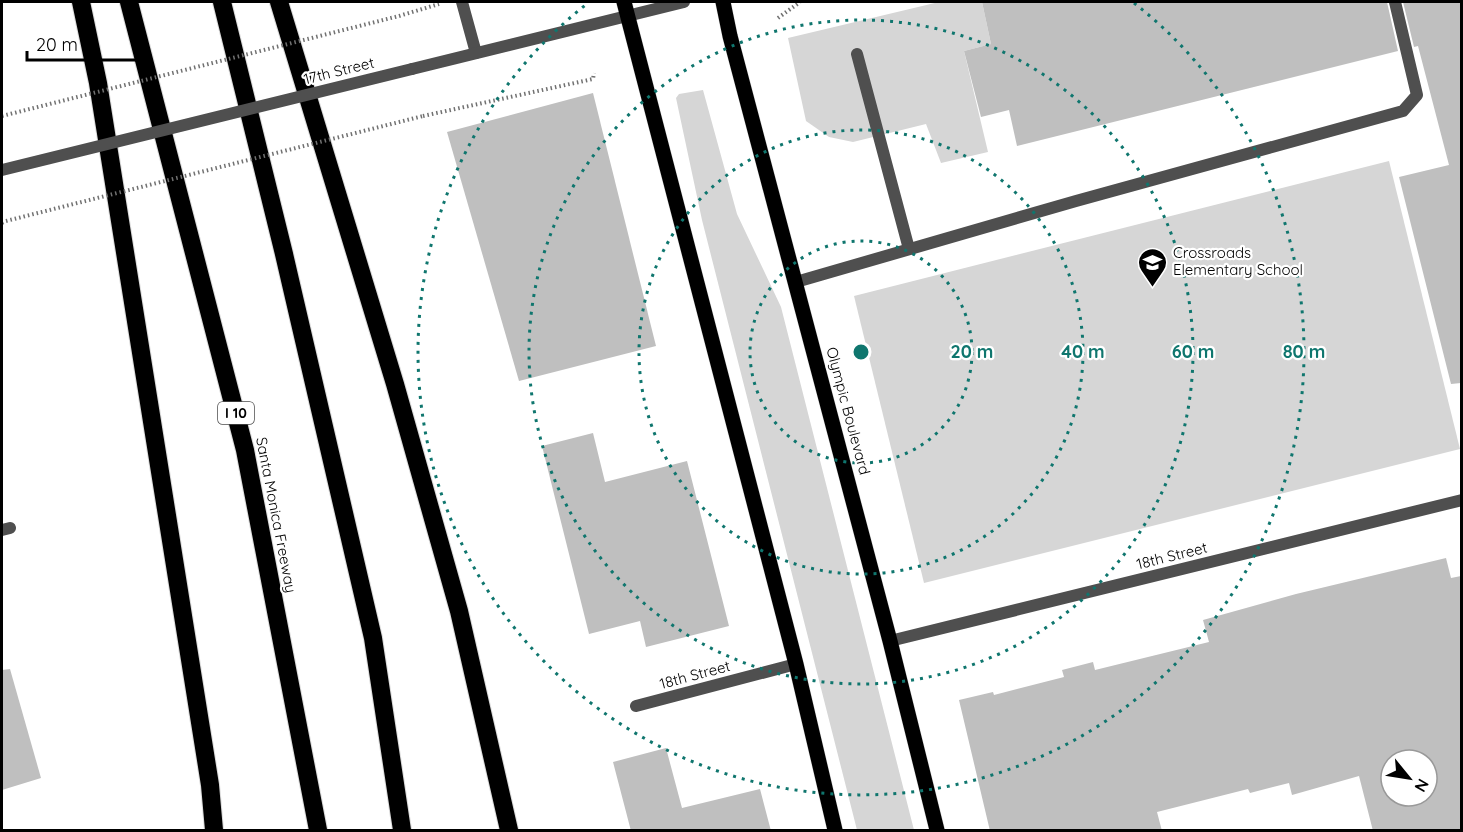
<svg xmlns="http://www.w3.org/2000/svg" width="1463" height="832" font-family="Quicksand,sans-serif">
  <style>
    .green { fill: #d6d6d6 }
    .building { fill: #bfbfbf; fill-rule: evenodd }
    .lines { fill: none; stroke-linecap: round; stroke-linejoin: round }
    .primary-casing { stroke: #dbdbdb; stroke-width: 16 }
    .motorway-casing { stroke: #dbdbdb; stroke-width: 20 }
    .path { stroke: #717171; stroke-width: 4; stroke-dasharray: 1.5 3; stroke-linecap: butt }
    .service { stroke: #4f4f4f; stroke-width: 12 }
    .minor { stroke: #4f4f4f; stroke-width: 12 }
    .tertiary { stroke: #4f4f4f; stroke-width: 12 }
    .primary { stroke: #000; stroke-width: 15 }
    .motorway { stroke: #000; stroke-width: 18 }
    .path-bridge { stroke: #717171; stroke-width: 4; stroke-dasharray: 1.5 3; stroke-linecap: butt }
    .tertiary-bridge { stroke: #4f4f4f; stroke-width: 12 }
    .ring { fill: none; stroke: #0f766e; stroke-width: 3; stroke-dasharray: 3 6 }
    .labels { text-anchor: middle; stroke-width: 4.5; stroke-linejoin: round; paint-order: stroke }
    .shield { fill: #fff; stroke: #4c4c4c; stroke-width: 1.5 }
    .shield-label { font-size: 14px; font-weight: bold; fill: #000 }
    .street-label { font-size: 15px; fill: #000; stroke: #fff }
    .poi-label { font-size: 15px; fill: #000; stroke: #fff; text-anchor: start }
    .centre { fill: #0f766e; stroke: #fff; stroke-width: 3 }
    .ring-label { font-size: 18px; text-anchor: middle; font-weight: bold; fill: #0f766e; stroke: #fff; stroke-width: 4.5; stroke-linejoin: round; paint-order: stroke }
  </style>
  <rect width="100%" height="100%" fill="#fff"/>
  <g class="green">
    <polygon points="939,2 982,2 991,44 964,51 988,152 941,163 926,124 853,142 829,137 806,121 788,38"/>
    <polygon points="703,90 737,214 781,307 914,830 857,830 702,220 676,98 679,94"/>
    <polygon points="1389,161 1460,449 924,583 854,296"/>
  </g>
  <g class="building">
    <polygon points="982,2 1387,2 1398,51 1017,146 1009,110 981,117 964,51 991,44"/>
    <polygon points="1403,2 1461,2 1461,383 1451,384 1399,177 1449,165 1418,46 1414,47"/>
    <polygon points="593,93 656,346 519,381 447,132"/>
    <polygon points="593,433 605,482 687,461 729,626 646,647 640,621 589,634 542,446"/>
    <path d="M1446 558 1451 578 1461 576V831H1373L1359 776 1292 795 1289 783 1250 793 1248 789 1157 812 1162 831H990L959 700 993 692 994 695 1064 677 1062 670 1093 662 1095 670 1209 642 1203 620 1296 594ZM1391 760H1427V796H1391Z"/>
    <polygon points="10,669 41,778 2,790 2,670"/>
    <polygon points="666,748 682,808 760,789 771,831 631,831 613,762"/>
  </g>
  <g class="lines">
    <defs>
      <g id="primary">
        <polyline points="624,2 796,664 835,830"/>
        <polyline points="723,2 730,36 890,641 937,830"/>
      </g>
      <g id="motorway">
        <polyline points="81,2 98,83 210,785 214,830"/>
        <polyline points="129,2 245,450 318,830"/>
        <polyline points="222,2 284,254 373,638 402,830"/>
        <polyline points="279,2 395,384 459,611 509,830"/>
      </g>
    </defs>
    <use href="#primary" class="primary-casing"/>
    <use href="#motorway" class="motorway-casing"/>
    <g class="path">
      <polyline points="399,16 439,4"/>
      <polyline points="778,18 800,2"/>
      <polyline points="423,116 593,79 594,73"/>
      <polyline points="2,223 6,221"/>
    </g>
    <g class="service">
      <polyline points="462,2 476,53"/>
      <polyline points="857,54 909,249"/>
      <polyline points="796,282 1076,201 1403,111 1417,95 1395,2"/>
      <polyline points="2,530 10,528"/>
    </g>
    <g class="minor">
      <polyline points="890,641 1462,500"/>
      <polyline points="636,706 796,664"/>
    </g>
    <polyline class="tertiary" points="412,69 684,2"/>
    <use href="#primary" class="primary"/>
    <use href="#motorway" class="motorway"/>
    <g class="path-bridge">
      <polyline points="2,116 399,16"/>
      <polyline points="6,221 423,116"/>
    </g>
    <polyline class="tertiary-bridge" points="2,170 412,69"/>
  </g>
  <g class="ring">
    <circle cx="861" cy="352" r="111"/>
    <circle cx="861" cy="352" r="222"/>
    <circle cx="861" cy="352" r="332"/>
    <path d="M1134 3A443 443 0 1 1 588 3"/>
  </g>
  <defs>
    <symbol id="school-pin" viewBox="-11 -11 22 30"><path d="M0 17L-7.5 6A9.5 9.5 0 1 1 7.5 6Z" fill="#000" stroke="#fff"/><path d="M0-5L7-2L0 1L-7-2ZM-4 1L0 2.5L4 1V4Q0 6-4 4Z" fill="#fff"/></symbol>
  </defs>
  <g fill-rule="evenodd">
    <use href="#school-pin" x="1136" y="246" width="33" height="45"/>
  </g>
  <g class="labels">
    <rect class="shield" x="218" y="402" width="36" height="22" rx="4.5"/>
    <g class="shield-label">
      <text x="236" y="418">I 10</text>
    </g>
    <g class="street-label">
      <text transform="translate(339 71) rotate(-14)" y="5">17th Street</text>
      <text transform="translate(848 411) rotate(75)" y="5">Olympic Boulevard</text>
      <text transform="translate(276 515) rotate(79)" y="5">Santa Monica Freeway</text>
      <text transform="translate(1172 556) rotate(-14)" y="5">18th Street</text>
      <text transform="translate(695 675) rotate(-15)" y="5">18th Street</text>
    </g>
    <g class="poi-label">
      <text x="1173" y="258">Crossroads<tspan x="1173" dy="17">Elementary School</tspan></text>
    </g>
  </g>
  <circle cx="861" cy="352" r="9" class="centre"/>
  <g class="ring-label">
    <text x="972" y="358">20 m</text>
    <text x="1083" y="358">40 m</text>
    <text x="1193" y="358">60 m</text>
    <text x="1304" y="358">80 m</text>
  </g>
  <rect width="1463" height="832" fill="none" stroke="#000000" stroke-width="6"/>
  <g transform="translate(1409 778) rotate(120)"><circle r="28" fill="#ffffff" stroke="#999999" stroke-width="1.5"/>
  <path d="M0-4.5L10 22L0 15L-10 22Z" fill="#000000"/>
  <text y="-9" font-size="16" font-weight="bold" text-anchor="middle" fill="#000000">N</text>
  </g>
  <path d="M27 51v9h111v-9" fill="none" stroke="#000000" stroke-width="3"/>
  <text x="36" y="51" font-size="18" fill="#000000" stroke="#ffffff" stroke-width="4.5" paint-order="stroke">20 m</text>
</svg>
